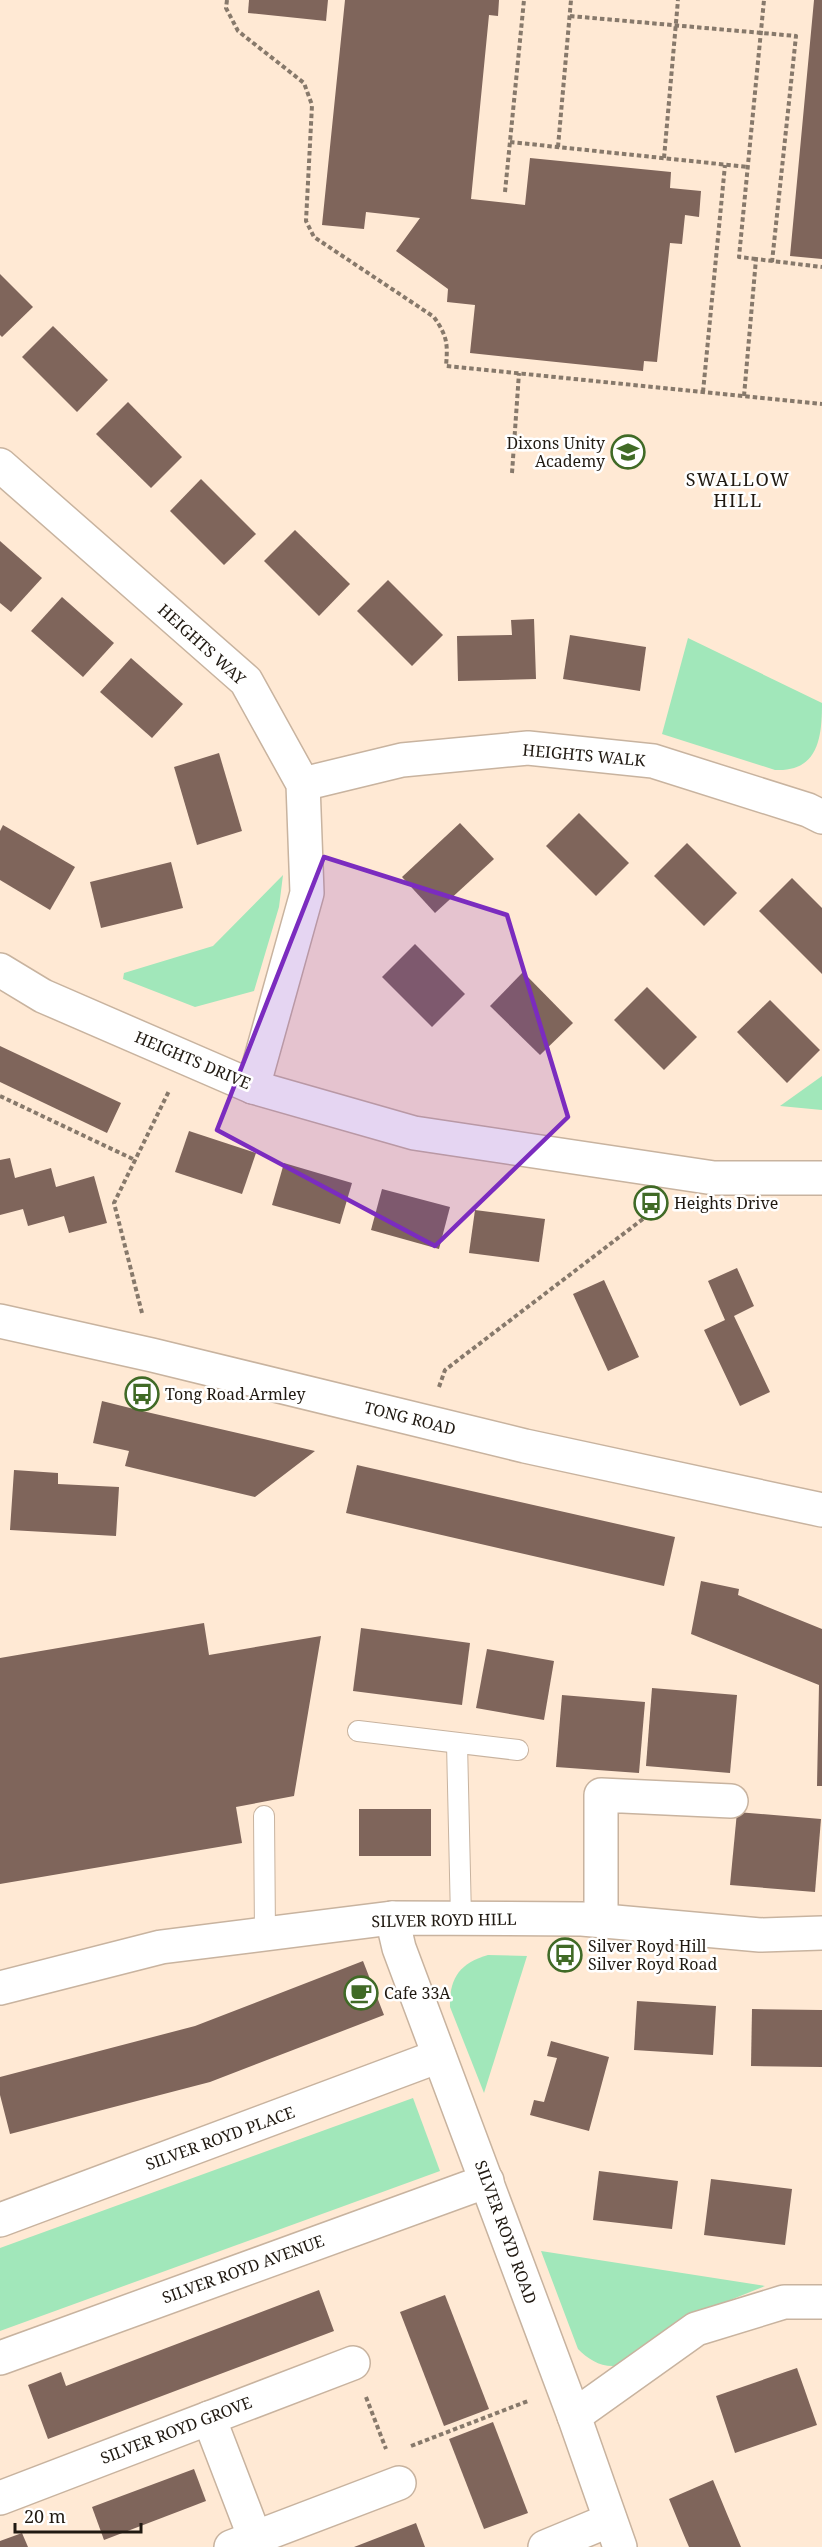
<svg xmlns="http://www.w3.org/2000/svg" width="822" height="2547" font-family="'Noto Serif',serif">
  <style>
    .grass { fill: #a1e7ba }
    .building { fill: #7f655b }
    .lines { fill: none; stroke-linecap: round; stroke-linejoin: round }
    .service-casing { stroke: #c8b39f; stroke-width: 22 }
    .minor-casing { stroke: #c8b39f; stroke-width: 36 }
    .tertiary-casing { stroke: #c8b39f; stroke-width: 36 }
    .secondary-casing { stroke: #c8b39f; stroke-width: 36 }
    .path { stroke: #87796b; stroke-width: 4; stroke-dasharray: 4.5 3; stroke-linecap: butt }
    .service { stroke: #fff; stroke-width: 20 }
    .minor { stroke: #fff; stroke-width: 33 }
    .tertiary { stroke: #fff; stroke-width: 33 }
    .secondary { stroke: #fff; stroke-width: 33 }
    .marked { fill: #7b2cbf; fill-opacity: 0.2; stroke: #7b2cbf; stroke-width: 4.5; stroke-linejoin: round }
    .labels { text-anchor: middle; stroke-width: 5; stroke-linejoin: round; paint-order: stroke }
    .poi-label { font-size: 16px; fill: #201911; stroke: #fff; text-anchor: start }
    .street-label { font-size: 16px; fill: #201911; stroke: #fff }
    .neighbourhood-label { font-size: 18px; letter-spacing: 1.5px; fill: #201911; stroke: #fff }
  </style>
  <rect width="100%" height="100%" fill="#ffe9d4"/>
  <g class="grass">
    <path d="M688 638 822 703C822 738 818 772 775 770L662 734Z"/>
    <polygon points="283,875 279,907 254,991 195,1007 123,979 124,973 213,946"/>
    <polygon points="822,1076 822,1110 780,1106"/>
    <path d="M488 1955 527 1956 484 2093 450 2007C449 1978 460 1963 488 1955Z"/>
    <polygon points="413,2098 440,2171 0,2331 0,2248"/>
    <path d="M541 2251 765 2286C736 2297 708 2309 681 2324 662 2335 636 2364 615 2366 600 2367 588 2359 578 2349Z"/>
  </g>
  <g class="building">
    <polygon points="249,0 328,0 326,21 248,13"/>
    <polygon points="345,0 499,0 498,16 489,15 471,199 525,205 530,158 671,172 670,188 701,191 699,217 685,215 682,244 670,243 657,362 644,361 643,371 470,353 475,305 447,302 448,289 396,251 420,218 366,212 364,229 322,225"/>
    <polygon points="814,0 822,0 822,259 790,256"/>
    <polygon points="0,274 33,307 2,337 0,335"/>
    <polygon points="53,326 108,380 77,412 22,357"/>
    <polygon points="128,402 182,457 151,488 96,434"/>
    <polygon points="201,479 256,534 224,565 170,511"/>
    <polygon points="295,530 350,584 319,616 264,561"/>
    <polygon points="0,541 42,578 11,612 0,603"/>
    <polygon points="388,580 443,635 412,666 357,611"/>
    <polygon points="62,597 114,643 83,677 31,631"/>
    <polygon points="534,619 536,679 458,681 457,636 512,635 511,620"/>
    <polygon points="570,635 646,647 640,691 563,679"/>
    <polygon points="131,658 183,704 152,738 100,692"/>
    <polygon points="219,753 242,831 197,845 174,767"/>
    <polygon points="579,813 629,863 596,896 546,846"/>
    <polygon points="460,823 494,859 435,913 402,877"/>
    <polygon points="3,825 75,867 50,910 0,880 0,831"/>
    <polygon points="687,843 737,893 704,926 654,876"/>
    <polygon points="171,862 183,908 101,928 90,882"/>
    <polygon points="792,878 822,908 822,974 759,911"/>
    <polygon points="415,944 465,994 432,1027 382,977"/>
    <polygon points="523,972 573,1023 540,1055 490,1006"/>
    <polygon points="647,987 697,1037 664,1070 614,1020"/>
    <polygon points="770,1000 820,1050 787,1083 737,1032"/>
    <polygon points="0,1046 121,1103 107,1133 0,1082"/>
    <polygon points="189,1131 256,1153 242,1194 175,1172"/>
    <polygon points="10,1158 15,1178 51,1168 56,1187 94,1176 107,1223 69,1233 64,1216 28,1226 23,1209 0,1215 0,1160"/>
    <polygon points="284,1163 352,1183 340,1224 272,1205"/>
    <polygon points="382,1189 450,1207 439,1249 371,1230"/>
    <polygon points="475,1210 545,1219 539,1262 469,1253"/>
    <polygon points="737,1268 754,1306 734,1316 770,1392 740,1406 704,1330 725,1320 708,1281"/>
    <polygon points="604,1280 639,1357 608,1371 573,1294"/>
    <polygon points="102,1401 138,1410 315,1451 255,1497 125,1466 129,1451 93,1443"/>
    <polygon points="357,1465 675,1537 664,1586 346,1513"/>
    <polygon points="14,1470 58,1473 58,1484 119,1487 116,1536 10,1530"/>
    <polygon points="701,1581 739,1589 738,1595 822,1629 822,1786 817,1786 819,1685 691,1634"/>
    <polygon points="204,1623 209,1655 321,1636 294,1796 236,1807 242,1843 0,1884 0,1658"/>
    <polygon points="361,1628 470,1643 462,1705 353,1691"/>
    <polygon points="487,1649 554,1661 544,1720 476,1708"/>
    <polygon points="652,1688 737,1695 730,1773 646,1766"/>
    <polygon points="562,1695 645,1702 639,1773 556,1767"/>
    <rect x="359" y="1809" width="72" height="47"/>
    <polygon points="737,1812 821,1819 815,1892 730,1885"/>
    <polygon points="363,1961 384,2015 210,2082 10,2134 0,2095 0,2077 195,2026"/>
    <polygon points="637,2001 716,2006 713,2055 634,2050"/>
    <polygon points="752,2009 822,2010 822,2067 751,2066"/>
    <polygon points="551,2041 609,2057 589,2131 530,2115 534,2100 544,2102 557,2058 547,2056"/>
    <polygon points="599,2171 678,2181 672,2229 593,2220"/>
    <polygon points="711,2179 792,2189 785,2245 704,2235"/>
    <polygon points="319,2290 334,2331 48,2439 28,2385 61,2372 66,2386"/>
    <polygon points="445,2295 489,2409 444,2426 400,2312"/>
    <polygon points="797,2368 817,2425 735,2453 716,2396"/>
    <polygon points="493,2422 528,2513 484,2529 449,2439"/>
    <polygon points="194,2469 206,2501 104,2540 92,2507"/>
    <polygon points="713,2480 727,2514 741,2547 689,2547 683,2533 669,2499"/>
    <polygon points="416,2523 425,2547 354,2547"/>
    <polygon points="22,2533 28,2547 0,2547 0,2541"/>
  </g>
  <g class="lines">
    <defs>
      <g id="service">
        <polyline points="358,1731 518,1750"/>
        <polyline points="457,1743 461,1918"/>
        <polyline points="264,1816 265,1934"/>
      </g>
      <g id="minor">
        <polyline points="0,465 246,681 303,784 307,893 253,1087"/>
        <polyline points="303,784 402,760 528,748 653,761 808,810 822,817"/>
        <polyline points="0,970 43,996 253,1087 414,1133 714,1178 822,1178"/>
        <polyline points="392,1918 399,1948 574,2416 620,2547"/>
        <polyline points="601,1920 601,1795 731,1801"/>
        <polyline points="0,2220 439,2056"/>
        <polyline points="0,2358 487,2181"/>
        <polyline points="574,2416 696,2329 784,2302 822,2302"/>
        <polyline points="209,2418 255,2538"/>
        <polyline points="0,2498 353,2363"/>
        <polyline points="231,2547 399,2483"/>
        <polyline points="545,2547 610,2520"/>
      </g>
      <polyline id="tertiary" points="0,1988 161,1947 392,1918 582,1919 760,1935 822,1933"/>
      <polyline id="secondary" points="0,1321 152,1355 525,1446 822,1510"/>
    </defs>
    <use href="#service" class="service-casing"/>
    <use href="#minor" class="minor-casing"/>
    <use href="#tertiary" class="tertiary-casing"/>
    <use href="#secondary" class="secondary-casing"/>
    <g class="path">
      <path d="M227 0 226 8 238 31 304 83 312 105 306 221 314 237 434 317C447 336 448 343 446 366L822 404"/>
      <polyline points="570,16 796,36 772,262"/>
      <polyline points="510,142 748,167"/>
      <polyline points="558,147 571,0"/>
      <polyline points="664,158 678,0"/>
      <polyline points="505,192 524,0"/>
      <polyline points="756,259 739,257 764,0"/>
      <polyline points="703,392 725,165"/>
      <polyline points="744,396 756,259 822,267"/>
      <polyline points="512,473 519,373"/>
      <polyline points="0,1096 135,1160"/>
      <polyline points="142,1313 114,1203 169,1091"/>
      <polyline points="439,1387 445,1370 656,1209"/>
      <polyline points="366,2397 386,2449"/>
      <polyline points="411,2446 528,2401"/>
    </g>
    <use href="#service" class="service"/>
    <use href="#minor" class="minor"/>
    <use href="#tertiary" class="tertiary"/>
    <use href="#secondary" class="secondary"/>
  </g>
  <path class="marked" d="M324 857 507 915 568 1117 435 1246 217 1130Z"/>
  <defs>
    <symbol id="school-ring" viewBox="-11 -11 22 22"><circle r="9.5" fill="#fff" stroke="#406a26" stroke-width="1.5"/><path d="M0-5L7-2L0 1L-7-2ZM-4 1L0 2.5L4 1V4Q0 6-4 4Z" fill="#406a26"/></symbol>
    <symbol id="bus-ring" viewBox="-11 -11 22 22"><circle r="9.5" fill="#fff" stroke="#406a26" stroke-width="1.5"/><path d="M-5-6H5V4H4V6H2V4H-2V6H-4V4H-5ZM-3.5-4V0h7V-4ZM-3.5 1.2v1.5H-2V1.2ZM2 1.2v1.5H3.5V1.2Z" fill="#406a26"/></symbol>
    <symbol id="cafe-ring" viewBox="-11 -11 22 22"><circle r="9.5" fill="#fff" stroke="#406a26" stroke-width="1.5"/><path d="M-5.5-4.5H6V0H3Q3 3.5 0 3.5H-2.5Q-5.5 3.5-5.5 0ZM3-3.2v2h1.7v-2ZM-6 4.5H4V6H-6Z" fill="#406a26"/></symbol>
  </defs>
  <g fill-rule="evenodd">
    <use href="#school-ring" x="609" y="433" width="38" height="38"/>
    <use href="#bus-ring" x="632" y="1184" width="38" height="38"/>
    <use href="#bus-ring" x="123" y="1375" width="38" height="38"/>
    <use href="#bus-ring" x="546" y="1936" width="38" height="38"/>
    <use href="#cafe-ring" x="342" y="1974" width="38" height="38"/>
  </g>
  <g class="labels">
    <g class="poi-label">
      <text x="605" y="449" text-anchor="end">Dixons Unity<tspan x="605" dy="18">Academy</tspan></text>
      <text x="674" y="1209">Heights Drive</text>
      <text x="165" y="1400">Tong Road Armley</text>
      <text x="588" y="1952">Silver Royd Hill<tspan x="588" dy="18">Silver Royd Road</tspan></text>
      <text x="384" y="1999">Cafe 33A</text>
    </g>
    <g class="street-label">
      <text transform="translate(202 644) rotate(42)" y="6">HEIGHTS WAY</text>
      <text transform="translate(584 755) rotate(5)" y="6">HEIGHTS WALK</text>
      <text transform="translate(193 1060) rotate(23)" y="6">HEIGHTS DRIVE</text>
      <text transform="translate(410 1418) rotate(14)" y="6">TONG ROAD</text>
      <text transform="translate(444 1920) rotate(-1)" y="6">SILVER ROYD HILL</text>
      <text transform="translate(220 2138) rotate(-20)" y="6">SILVER ROYD PLACE</text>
      <text transform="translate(506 2232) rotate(70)" y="6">SILVER ROYD ROAD</text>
      <text transform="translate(243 2269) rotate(-20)" y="6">SILVER ROYD AVENUE</text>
      <text transform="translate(176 2430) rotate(-21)" y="6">SILVER ROYD GROVE</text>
    </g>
    <g class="neighbourhood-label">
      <text x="738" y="486">SWALLOW<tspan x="738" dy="21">HILL</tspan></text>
    </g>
  </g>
  <path d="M15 2523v9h126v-9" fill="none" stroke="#201911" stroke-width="3"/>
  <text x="24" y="2523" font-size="18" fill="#201911" stroke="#ffffff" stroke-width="4.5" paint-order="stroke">20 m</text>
</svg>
